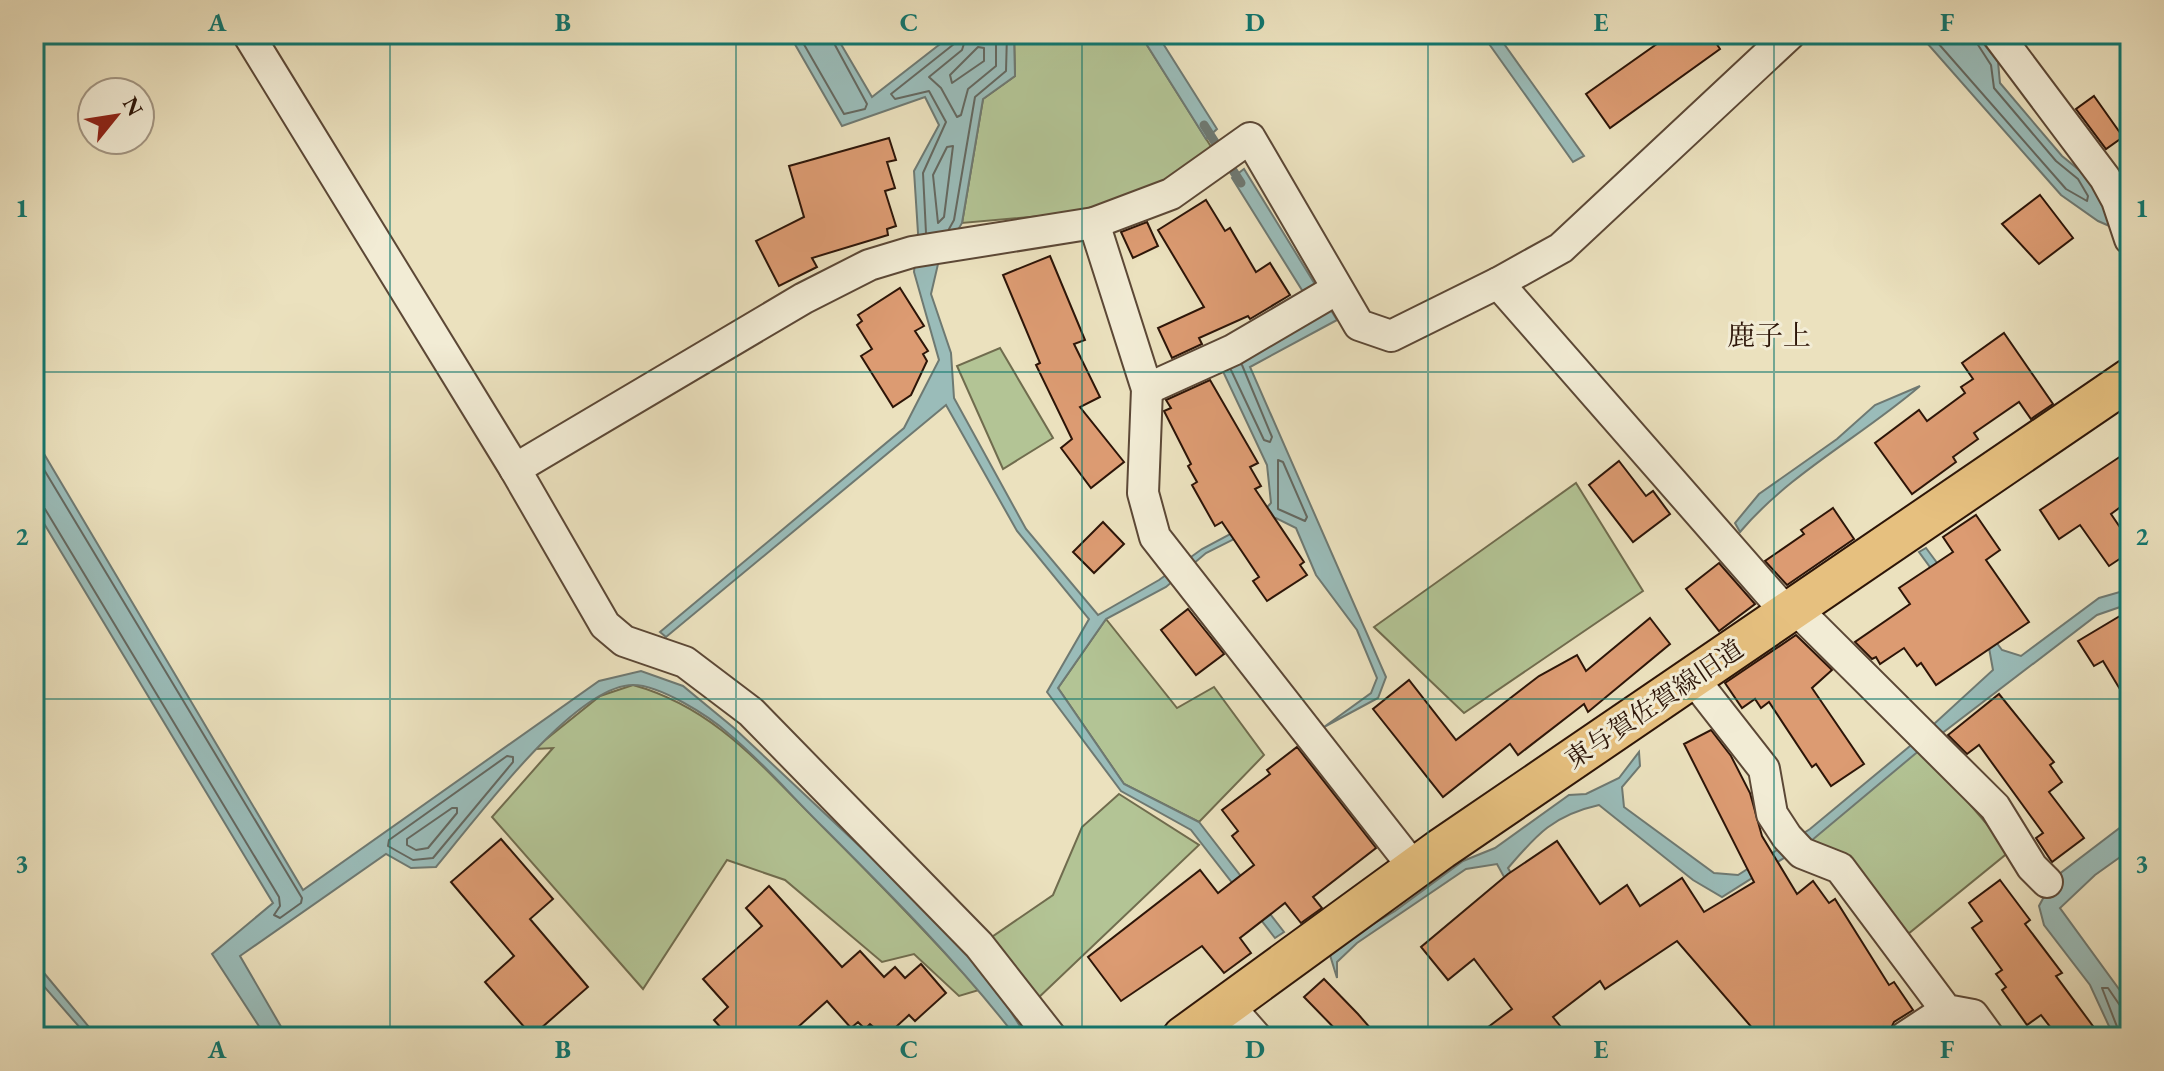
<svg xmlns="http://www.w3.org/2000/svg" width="2164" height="1071" font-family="'EB Garamond','Noto Serif JP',serif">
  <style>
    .green { fill: #b3c495; stroke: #706c4e; stroke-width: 2 }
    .water { fill: #9abcb9; stroke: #6e7972; stroke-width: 2 }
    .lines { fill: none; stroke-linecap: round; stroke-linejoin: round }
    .shore { stroke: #646860; stroke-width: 2 }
    .stream { stroke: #6e7972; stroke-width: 9 }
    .building { fill: #dc9b72; stroke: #2d1508; stroke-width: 2 }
    .minor-casing { stroke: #5c4836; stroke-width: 34 }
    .major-casing { stroke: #2d1508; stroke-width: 44 }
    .minor { stroke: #f2ecd5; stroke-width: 30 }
    .major { stroke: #e6c07f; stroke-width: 40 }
    .grid { fill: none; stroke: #0f766e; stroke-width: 2; stroke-opacity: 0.55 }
    .labels { text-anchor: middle; stroke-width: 6; stroke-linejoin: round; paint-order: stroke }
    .street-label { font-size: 26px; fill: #2d1508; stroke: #f2ecd5 }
    .neighbourhood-label { font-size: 28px; fill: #2d1508; stroke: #f2ecd5 }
    .neatline { fill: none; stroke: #0f766e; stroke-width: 3 }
    .grid-label { font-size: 26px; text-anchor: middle; font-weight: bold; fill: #0f766e }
  </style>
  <rect width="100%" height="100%" fill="#ebe1be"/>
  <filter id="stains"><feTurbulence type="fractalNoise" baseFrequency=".0025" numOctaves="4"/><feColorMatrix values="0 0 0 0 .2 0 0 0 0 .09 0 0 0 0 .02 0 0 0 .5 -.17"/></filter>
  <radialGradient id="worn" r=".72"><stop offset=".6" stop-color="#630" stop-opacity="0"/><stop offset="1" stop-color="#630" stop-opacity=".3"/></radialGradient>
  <g class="green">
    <polygon points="1014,34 1140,34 1215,153 1168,187 1097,211 962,223 983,99 1015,76"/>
    <polygon points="1000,348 1053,438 1003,469 957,366"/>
    <polygon points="1576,483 1643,591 1464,713 1374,627"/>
    <polygon points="1106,619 1177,708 1214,687 1264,755 1199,822 1124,784 1058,688"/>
    <path d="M633 685C716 708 762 767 822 826 875 879 928 934 979 990L959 996 914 954 882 962 785 880 727 860 643 989 492 817 553 748 534 749 600 696Z"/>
    <polygon points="1918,744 2010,851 1908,934 1846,860 1808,838"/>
    <polygon points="1119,794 1199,845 1035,1001 986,941 1053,895 1082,827"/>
  </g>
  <g class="water">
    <polygon points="789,34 835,34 872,97 953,34 1014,34 1015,76 983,99 962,223 938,264 931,294 951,353 954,398 1026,529 1098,615 1159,580 1202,549 1253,522 1271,503 1267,465 1219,363 1315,311 1232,178 1244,169 1337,320 1250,367 1386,677 1378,698 1324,727 1371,693 1377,678 1357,630 1316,575 1296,528 1276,518 1206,553 1166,587 1106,619 1058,688 1124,784 1199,822 1284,932 1275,938 1191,830 1121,791 1047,692 1089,619 1017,531 946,405 666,637 660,632 904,428 939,360 914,272 918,233 914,171 939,125 925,97 842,126"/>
    <polygon points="1140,34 1157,34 1217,129 1206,139"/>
    <polygon points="1482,34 1497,34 1584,156 1573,162"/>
    <polygon points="1919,34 1976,34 1998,62 2000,83 2062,156 2084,174 2130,235 2098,221 2061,195"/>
    <path d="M1920 386C1862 436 1790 473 1740 532L1735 523 1759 494 1837 439 1875 405Z"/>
    <path d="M34 437 303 890 599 681 641 671 683 686 734 728 904 888 991 981 1027 1037H1016C958 962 891 895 824 828 792 797 763 762 729 734 709 716 660 685 633 685 574 685 473 823 436 867L411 868 386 854 240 956 287 1037H266L212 954 273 903 34 507Z"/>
    <path d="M1926 548 2002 650 2021 656 2099 598 2130 589V609L2126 605 2097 615 1915 754 1811 841 1722 897 1693 880 1599 805C1554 815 1537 834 1508 868L1534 911 1521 908 1497 864 1466 869 1357 943 1337 962V978L1330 955 1343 942 1395 911 1463 861 1495 848 1569 795 1586 794 1619 778 1639 752 1640 766 1622 787 1624 807 1714 873 1738 875 1810 829 1910 746 1993 670 1989 648 1919 552Z"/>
    <polygon points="2130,820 2130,850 2095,875 2060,908 2124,996 2130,1011 2130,1037 2114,1037 2090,985 2044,925 2039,906 2054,878"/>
    <polygon points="34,961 94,1033 97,1037 88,1037 34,975"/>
  </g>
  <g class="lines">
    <g class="shore">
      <polyline points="798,34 844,114 865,109 867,104 829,34"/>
      <polyline points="967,34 962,50 929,77 941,88 957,117 961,115 968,89 996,66 996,34"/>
      <polyline points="1930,34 2066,189 2087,201 2088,196 2078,179 2056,161 1994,88 1991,65 1971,34"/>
      <polygon points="978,47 984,48 984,61 952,83 950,75"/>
      <polygon points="953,146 944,217 938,223 933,175 947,147"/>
      <polyline points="949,229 954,220 975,97 1006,71 1007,34"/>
      <polyline points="926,233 923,173 946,122 929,91 895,99 891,94 954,44 957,34"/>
      <polyline points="1231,370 1264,440 1270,442 1272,437 1242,365"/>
      <polyline points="34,453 302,898 301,903 280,918 274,915 280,906 279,897 45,509 34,504"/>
      <polygon points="1278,460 1283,462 1307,517 1305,521 1278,509"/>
      <polygon points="507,756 513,757 513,762 433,858 413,860 388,846 389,840"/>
      <polygon points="452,808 457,808 457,813 428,848 416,850 407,845 407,839"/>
      <polyline points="2121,1037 2102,988 2108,988 2121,1007 2130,1010"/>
    </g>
    <polyline class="stream" points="1204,125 1241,183"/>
  </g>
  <g class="building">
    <polygon points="1671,34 1710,34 1720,49 1610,128 1586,94"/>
    <polygon points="2094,96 2123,137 2106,149 2076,109"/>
    <polygon points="889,138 896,160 887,162 895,188 885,191 896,226 887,229 888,235 812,258 817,267 779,286 756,241 804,217 789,166"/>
    <polygon points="2040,195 2073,238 2039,264 2002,224"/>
    <polygon points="1206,200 1225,231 1230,228 1256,272 1270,263 1290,295 1250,319 1248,316 1199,338 1202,344 1172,358 1158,328 1204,307 1158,230"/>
    <polygon points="1147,222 1158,246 1133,258 1121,232"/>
    <polygon points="1050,256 1085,340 1074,344 1100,397 1080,407 1124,462 1091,488 1061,448 1072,439 1036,365 1040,363 1003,275"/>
    <polygon points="900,288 924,326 915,331 928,351 923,354 927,361 911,395 893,407 861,356 872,349 857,325 862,321 858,315"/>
    <polygon points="2004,333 2053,404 2031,419 2019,402 1974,433 1978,439 1953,457 1956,462 1912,494 1875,443 1919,410 1927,421 1965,393 1961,387 1973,379 1962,363"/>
    <polygon points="1210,380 1258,463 1250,467 1261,486 1255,489 1304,562 1300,565 1307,575 1267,601 1253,581 1259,577 1222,522 1215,526 1192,485 1197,482 1188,466 1191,464 1164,411 1171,408 1166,400"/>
    <polygon points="2130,450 2130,500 2111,514 2130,542 2130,552 2109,566 2080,525 2059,539 2040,510"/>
    <polygon points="1619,461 1646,496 1653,491 1670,514 1633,542 1589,485"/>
    <polygon points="1833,508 1854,539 1787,585 1765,561 1804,534 1801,530"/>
    <polygon points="1976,515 2000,550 1986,560 2029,622 1936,685 1921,663 1917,666 1904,648 1880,664 1876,657 1872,659 1855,642 1910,604 1899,588 1953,552 1943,537"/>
    <polygon points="1103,522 1124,544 1094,573 1073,552"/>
    <polygon points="1719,563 1755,604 1719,631 1686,589"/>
    <polygon points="1188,609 1224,654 1196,675 1161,630"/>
    <polygon points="2130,610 2130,706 2103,661 2094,666 2078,641"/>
    <polygon points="1650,618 1670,644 1588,712 1584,704 1518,755 1510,744 1443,797 1373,709 1409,680 1456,740 1539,676 1577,655 1586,671"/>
    <polygon points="1796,635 1832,670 1812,688 1864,764 1831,786 1816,764 1812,767 1769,702 1761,708 1755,699 1742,708 1725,683"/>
    <polygon points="1999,694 2054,762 2050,765 2062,782 2049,792 2084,838 2052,862 2036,838 2043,833 1979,745 1967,754 1948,735"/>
    <polygon points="1711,730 1731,756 1750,793 1762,836 1797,894 1813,881 1829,903 1835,899 1889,985 1894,982 1913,1010 1894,1022 1887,1037 1760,1037 1677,941 1605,989 1600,981 1553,1017 1569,1037 1475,1037 1512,1009 1474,959 1448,980 1421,947 1508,874 1557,841 1600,904 1627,885 1640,906 1682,878 1704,912 1754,882 1684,744"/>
    <polygon points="1297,747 1376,848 1313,897 1322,908 1301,923 1285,903 1240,938 1251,953 1224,973 1202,946 1121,1001 1088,957 1200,870 1218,893 1254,865 1232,836 1238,831 1222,810 1270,774 1267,770"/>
    <polygon points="501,839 553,899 530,919 588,987 532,1036 485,982 514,956 451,882"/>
    <polygon points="2000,880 2030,920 2025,924 2062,973 2056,976 2101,1037 2058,1037 2041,1015 2027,1025 2002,990 2006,987 1996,974 2002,970 1972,928 1982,921 1969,903"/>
    <polygon points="769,886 842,967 860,951 884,977 895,967 905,978 921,964 946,993 915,1021 909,1015 885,1037 870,1024 865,1029 858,1022 851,1028 827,1001 787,1037 729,1037 714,1020 728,1007 703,979 762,926 746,908"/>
    <polygon points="1324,979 1358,1014 1378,1037 1343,1037 1304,997"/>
  </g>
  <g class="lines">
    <defs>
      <g id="minor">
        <polyline points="248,34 515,469 605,625 624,641 685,662 751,712 979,945 1051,1037"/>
        <polyline points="1997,34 2105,178 2117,200 2130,239"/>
        <polyline points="1094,223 1147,389 1143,493 1155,537 1415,869"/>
        <polyline points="1498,283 1561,248 1790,34"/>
        <polyline points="1147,389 1233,350 1337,289"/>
        <polyline points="515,469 804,298 869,265 912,252 1094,223 1171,194 1250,138 1359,325 1391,336 1498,283 1787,613"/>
        <polyline points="1795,608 1995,807 2032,867 2047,882"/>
        <polyline points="1692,677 1764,769 1772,814 1787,837 1802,853 1840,868 1946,1010 1973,1015 1989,1037"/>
        <polyline points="1228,1005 1256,1037"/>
        <polyline points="1905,1037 1946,1010"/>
      </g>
      <polyline id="major" points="1183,1037 1441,849 2130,379"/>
    </defs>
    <use href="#minor" class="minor-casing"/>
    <use href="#major" class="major-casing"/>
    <use href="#minor" class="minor"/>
    <use href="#major" class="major"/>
  </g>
  <path class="grid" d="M390 34V1037M736 34V1037M1082 34V1037M1428 34V1037M1774 34V1037M34 372H2130M34 699H2130"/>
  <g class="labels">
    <g class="street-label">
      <text transform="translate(1654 704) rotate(-34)" y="9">東与賀佐賀線旧道</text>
    </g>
    <g class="neighbourhood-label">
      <text x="1769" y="345">鹿子上</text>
    </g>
  </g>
  <rect width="2164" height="1071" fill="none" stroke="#ebe1be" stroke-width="88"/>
  <g transform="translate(116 116) rotate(60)"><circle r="38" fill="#f2ecd5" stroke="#a39683" stroke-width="2"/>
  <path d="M0-6L14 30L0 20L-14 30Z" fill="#8f2418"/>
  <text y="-12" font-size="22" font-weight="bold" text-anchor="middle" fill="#2d1508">N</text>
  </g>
  <rect x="44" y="44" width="2076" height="983" class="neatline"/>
  <g class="grid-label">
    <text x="217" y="31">A</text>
    <text x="563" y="31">B</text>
    <text x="909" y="31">C</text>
    <text x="1255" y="31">D</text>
    <text x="1601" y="31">E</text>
    <text x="1947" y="31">F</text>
    <text x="22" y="217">1</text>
    <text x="2142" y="217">1</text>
    <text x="22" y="545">2</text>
    <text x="2142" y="545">2</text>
    <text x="22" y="872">3</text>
    <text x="2142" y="872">3</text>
    <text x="217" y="1058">A</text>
    <text x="563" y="1058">B</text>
    <text x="909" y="1058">C</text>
    <text x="1255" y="1058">D</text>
    <text x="1601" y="1058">E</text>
    <text x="1947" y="1058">F</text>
  </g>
  <rect width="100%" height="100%" filter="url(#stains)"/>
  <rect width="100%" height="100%" fill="url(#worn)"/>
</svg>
